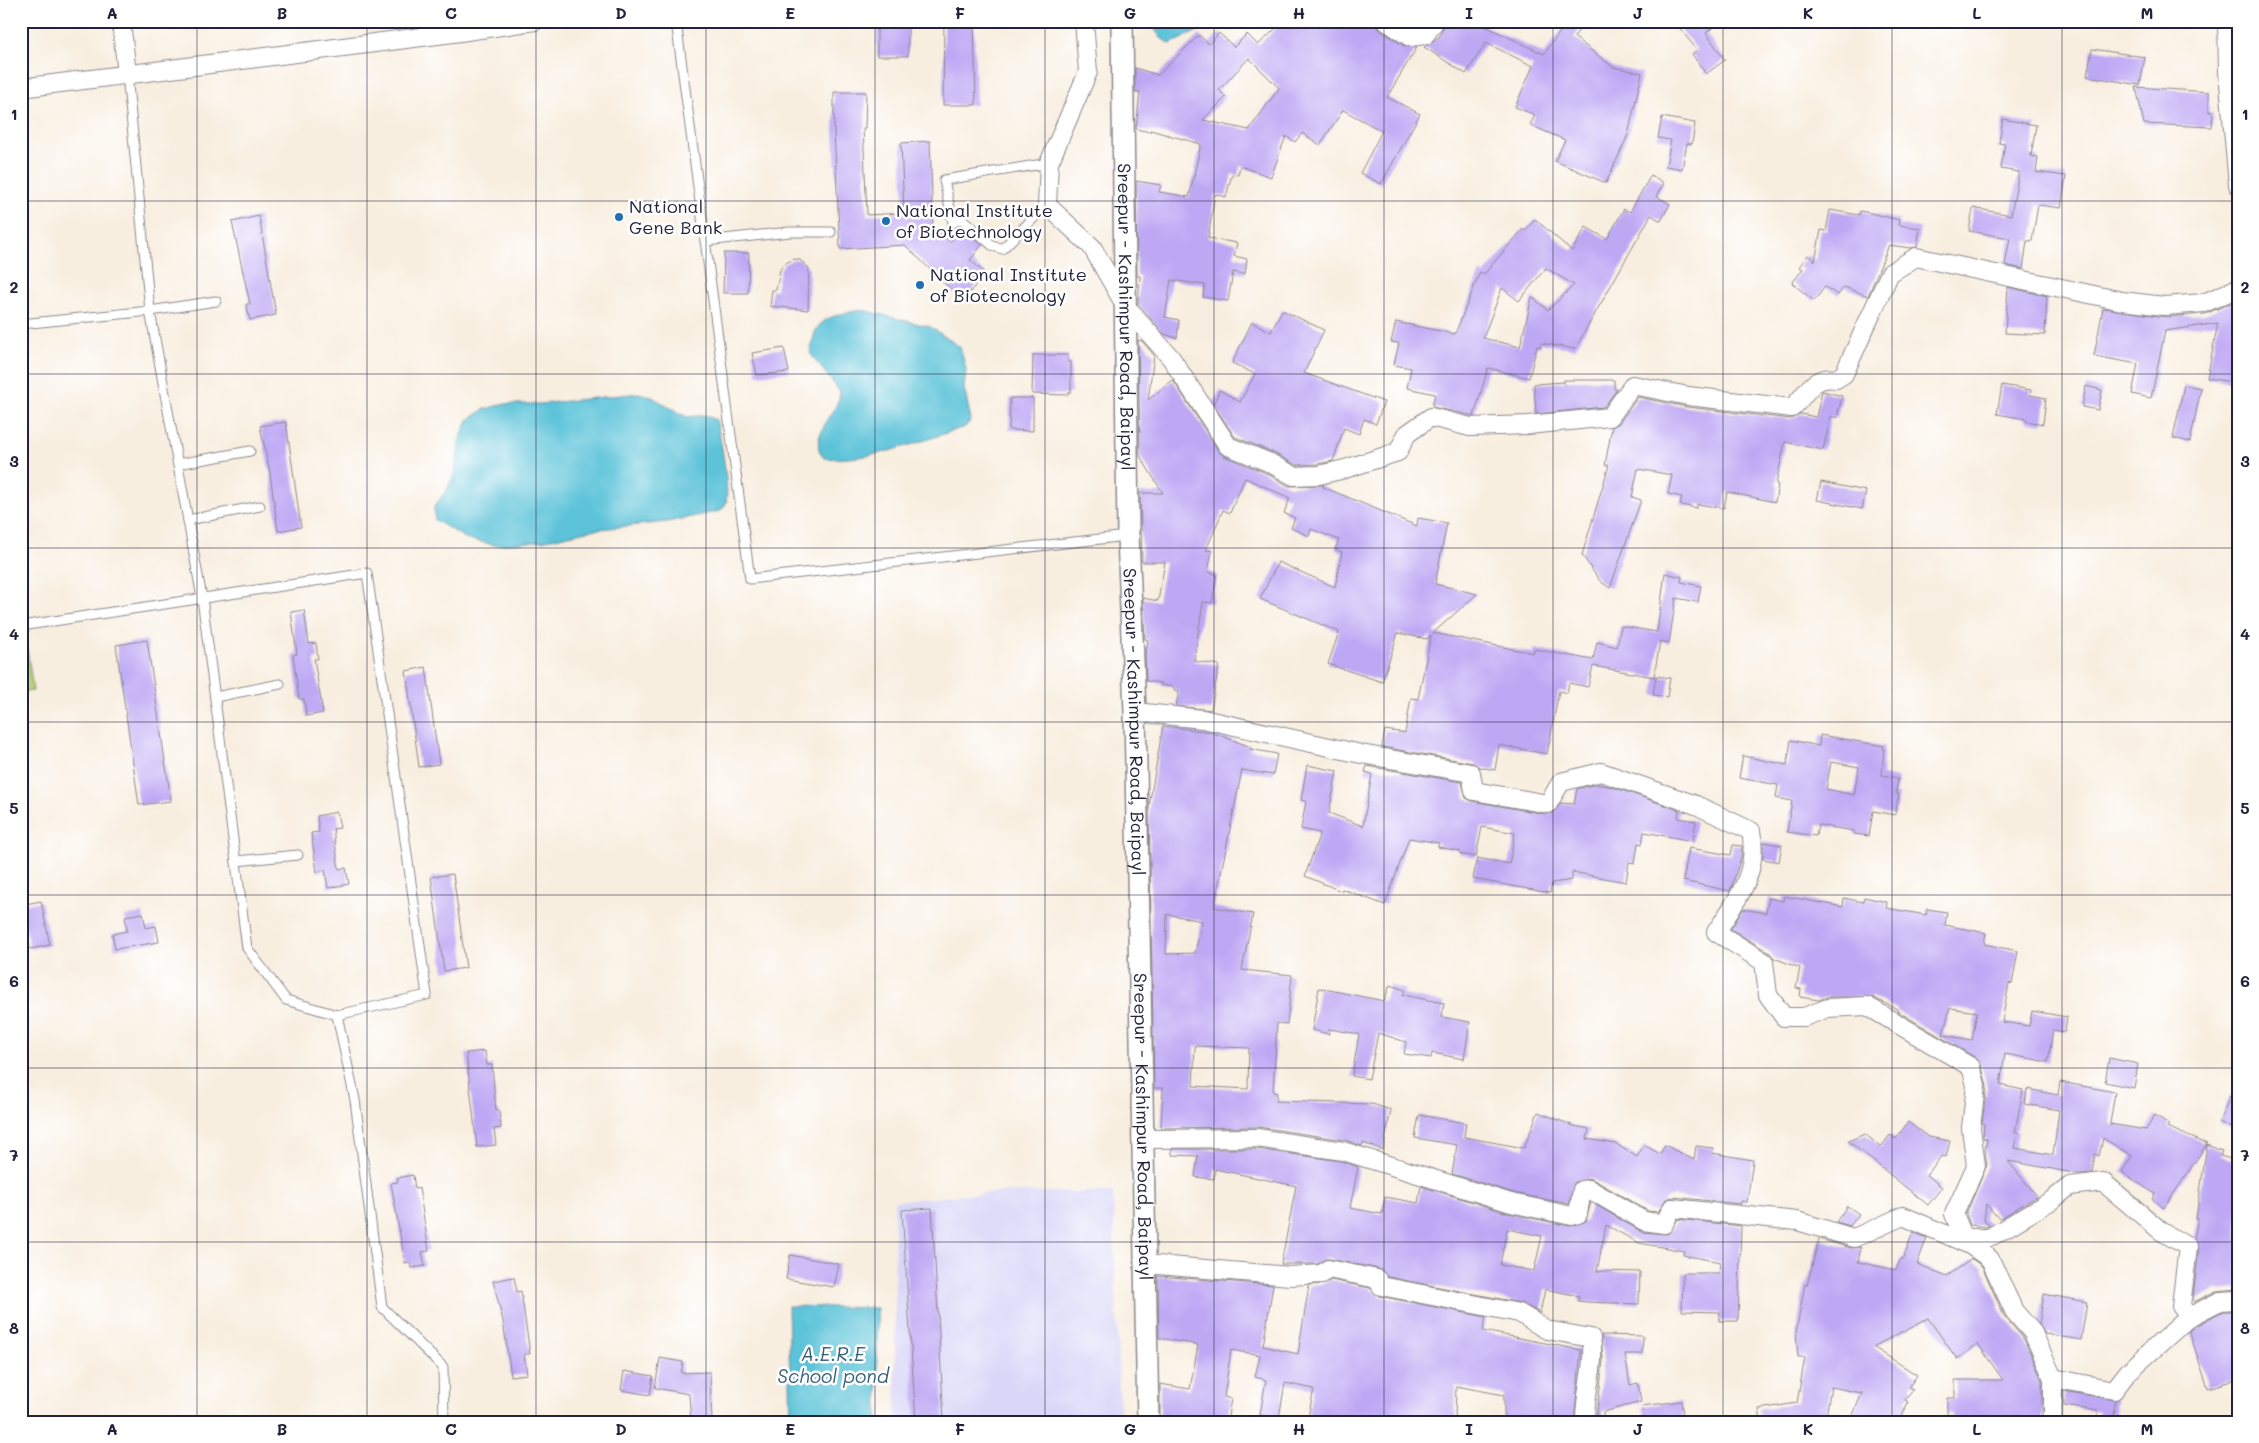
<svg xmlns="http://www.w3.org/2000/svg" width="2259" height="1443" font-family="Mali,sans-serif">
  <style>
    .built { fill: #d9d7f8 }
    .green { fill: #b7d278; stroke: #6c7a5a }
    .water { fill: #5cc3d9; stroke: #3f728a }
    .building { fill: #bea8f4; fill-rule: evenodd }
    .lines { fill: none; stroke-linecap: round; stroke-linejoin: round }
    .service-casing { stroke: #8d888d; stroke-width: 11 }
    .minor-casing { stroke: #8d888d; stroke-width: 20 }
    .tertiary-casing { stroke: #8d888d; stroke-width: 24 }
    .service { stroke: #fff; stroke-width: 9 }
    .minor { stroke: #fff; stroke-width: 18 }
    .tertiary { stroke: #fff; stroke-width: 21 }
    .grid { fill: none; stroke: #22223b; stroke-width: 1; stroke-opacity: 0.55 }
    .poi-dot { fill: #1f6fb2; stroke: #fff; stroke-width: 2 }
    .labels { text-anchor: middle; stroke-width: 5; stroke-linejoin: round; paint-order: stroke }
    .poi-label { font-size: 18px; fill: #22223b; stroke: #fff; text-anchor: start }
    .street-label { font-size: 18px; fill: #22223b; stroke: #fff }
    .water-label { font-size: 19px; font-style: italic; fill: #39627a; stroke: #fff }
    .neatline { fill: none; stroke: #22223b; stroke-width: 2 }
    .grid-label { font-size: 16px; text-anchor: middle; font-weight: bold; fill: #22223b }
  </style>
  <rect width="100%" height="100%" fill="#fff"/>
  <filter id="ink" filterUnits="userSpaceOnUse"><feTurbulence type="fractalNoise" baseFrequency=".02" numOctaves="2"/><feDisplacementMap in="SourceGraphic" scale="10" xChannelSelector="R" yChannelSelector="G"/><feConvolveMatrix kernelMatrix="1 2 1 2 8 2 1 2 1" color-interpolation-filters="sRGB"/></filter>
  <filter id="wash" filterUnits="userSpaceOnUse"><feTurbulence type="fractalNoise" baseFrequency=".0096" numOctaves="4" result="noise"/><feDisplacementMap in="SourceGraphic" scale="20" xChannelSelector="R" yChannelSelector="G"/><feGaussianBlur stdDeviation="1.12" result="paint"/><feColorMatrix in="noise" values="0 0 0 0 0 0 0 0 0 0 0 0 0 0 0 0 0 1.4 0 .05"/><feComposite in="paint" operator="in"/></filter>
  <g filter="url(#wash)">
    <rect width="100%" height="100%" fill="#f8eedf"/>
    <polygon class="built" points="1002,1192 1113,1192 1120,1422 896,1422 894,1201"/>
    <polygon class="green" points="26,641 33,691 21,692 21,642"/>
    <g class="water">
      <polygon points="371,21 436,21 386,27"/>
      <polygon points="1149,21 1219,21 1170,44 1161,38"/>
      <path d="M863 310 931 327 960 347 966 369 964 388 971 420 965 427C919 441 873 462 824 458 805 437 840 412 840 392L810 353C812 346 813 336 816 330 824 315 849 312 863 310Z"/>
      <path d="M639 393 652 397 687 417 705 415 716 420C720 434 731 493 725 505 724 508 722 509 720 511L667 522 591 530 542 541 495 545 467 539 435 520 434 507 447 490 455 472 459 442 468 420 485 409 504 404H540Z"/>
      <polygon points="788,1306 877,1308 878,1422 791,1422"/>
    </g>
    <g id="blocks">
      <g class="building">
        <rect x="877" y="21" width="31" height="35"/>
        <polygon points="944,21 974,21 976,105 943,105"/>
        <path d="M1284 21H1371L1380 30 1404 46 1417 47 1387 97 1420 114 1381 184 1360 173 1382 131 1343 110 1320 145 1302 133 1295 142 1286 136 1271 177 1240 166 1238 175 1232 174 1226 197 1215 194 1208 238 1237 243 1234 256 1247 259 1245 274 1233 272 1228 301 1203 297 1205 285 1171 280 1165 317 1179 320 1177 338 1164 334 1138 304 1140 276H1137L1136 181 1161 185 1159 192 1189 197 1201 144 1150 130V132L1136 129 1140 92 1135 91V68L1158 75 1199 35 1209 44 1219 33 1234 47 1247 34 1258 45ZM1249 58 1279 88 1249 130 1203 120 1226 97 1219 90Z"/>
        <polygon points="1446,21 1484,21 1483,25 1544,54 1568,21 1571,21 1580,29 1574,37 1613,67 1642,73 1628,135 1606,183 1555,161 1565,140 1530,125 1535,115 1515,107 1533,66 1486,43 1466,74 1424,47 1439,37"/>
        <polygon points="1674,21 1721,21 1706,33 1725,60 1706,74 1692,54 1697,50"/>
        <polygon points="2092,49 2145,57 2140,85 2087,76"/>
        <polygon points="2136,87 2209,92 2209,112 2213,112 2212,127 2144,124"/>
        <polygon points="834,92 866,92 865,128 863,128 867,215 904,213 901,143 930,141 933,227 950,242 962,227 982,245 970,260 985,273 963,301 905,245 840,249 834,131"/>
        <polygon points="1662,117 1695,123 1692,144 1687,143 1682,169 1666,166 1671,140 1658,138"/>
        <polygon points="2003,119 2036,125 2031,156 2038,157 2036,172 2066,176 2061,208 2038,205 2032,241 2027,241 2023,269 2005,265 2010,238 1969,231 1973,208 2011,215 2019,172 2001,169 2005,144 1999,143"/>
        <path d="M1651 175 1664 183 1656 196 1670 204 1661 221 1651 215 1575 349 1541 343 1540 347 1537 346 1529 378 1488 368 1474 416 1432 407 1435 394 1407 388 1411 368 1394 365 1399 343 1391 342 1396 322 1455 334 1480 272 1484 274 1523 229 1525 231 1535 219 1572 251 1586 227 1607 239 1624 209 1630 212ZM1546 268 1574 285 1548 310 1532 297 1520 347 1483 338 1502 288 1519 301Z"/>
        <polygon points="1830,210 1859,215 1860,211 1875,214 1899,220 1898,225 1920,228 1917,247 1910,248 1889,245 1868,296 1844,287 1838,295 1825,287 1814,301 1792,283 1803,269 1799,267 1808,255 1815,261 1821,230 1826,231"/>
        <polygon points="259,216 276,315 250,320 246,304 250,304 232,222"/>
        <polygon points="724,253 749,253 748,293 723,293"/>
        <polygon points="794,259 800,260 809,268 808,310 770,306 772,290 776,290 780,270 784,264"/>
        <polygon points="2008,287 2047,296 2045,335 2005,333"/>
        <polygon points="2238,300 2238,383 2207,378 2218,323 2165,331 2151,398 2132,394 2138,364 2094,356 2103,308 2165,317 2205,314"/>
        <polygon points="1282,310 1324,330 1304,373 1384,402 1376,424 1364,419 1359,434 1344,428 1333,461 1318,464 1296,465 1272,452 1235,437 1213,404 1220,390 1240,402 1255,374 1232,363 1252,322 1271,332"/>
        <polygon points="1138,340 1142,341 1154,355 1148,400 1173,380 1219,452 1224,456 1264,472 1289,486 1324,485 1323,487 1417,526 1418,518 1447,523 1435,584 1477,594 1433,633 1533,653 1534,649 1593,660 1597,642 1617,647 1621,626 1657,632 1665,573 1682,577 1681,582 1701,586 1698,602 1676,598 1669,643 1660,641 1654,677 1593,666 1588,687 1569,683 1567,693 1559,691 1547,754 1499,745 1495,770 1479,767 1473,763 1382,747 1385,730 1405,733 1411,698 1418,699 1431,635 1427,639 1398,633 1382,682 1328,664 1339,632 1260,599 1278,562 1335,587 1342,552 1335,549 1339,540 1311,529 1309,536 1291,528 1295,518 1284,513 1290,498 1245,478 1230,513 1223,510 1206,550 1212,551 1208,572 1217,574 1212,603 1203,602 1194,661 1219,665 1211,710 1176,706 1179,691 1174,690 1174,687 1161,685 1161,683 1146,681 1145,655 1148,640 1145,639 1143,598 1158,601 1165,562 1142,562 1140,493 1163,493 1140,456"/>
        <polygon points="784,348 789,372 757,375 752,353"/>
        <polygon points="1033,355 1068,355 1068,362 1071,362 1071,392 1068,392 1068,395 1032,394"/>
        <polygon points="1564,380 1614,380 1614,389 1617,389 1604,407 1536,414 1534,384 1564,382"/>
        <polygon points="2002,385 2031,390 2030,395 2046,398 2043,424 2026,421 2026,419 1997,414"/>
        <polygon points="2184,385 2201,388 2190,442 2173,438"/>
        <polygon points="2086,386 2102,390 2098,410 2082,407"/>
        <polygon points="1822,391 1842,396 1837,418 1831,416 1823,450 1785,442 1776,484 1778,485 1775,502 1727,492 1724,508 1697,504 1697,508 1680,505 1682,497 1668,494 1672,475 1638,469 1632,497 1641,500 1610,588 1600,581 1582,555 1609,465 1605,465 1612,427 1619,423 1638,397 1687,407 1791,419 1801,414 1816,417"/>
        <polygon points="1010,398 1033,398 1033,431 1009,430"/>
        <polygon points="286,422 301,527 278,531 270,473 260,426"/>
        <polygon points="1821,482 1866,491 1862,509 1817,500"/>
        <polygon points="304,610 309,644 316,643 318,659 314,659 323,713 306,716 304,699 299,699 293,655 297,654 291,612"/>
        <polygon points="147,640 171,801 139,805 116,645"/>
        <polygon points="426,667 439,764 419,767 406,671"/>
        <polygon points="1656,676 1670,678 1667,697 1653,695"/>
        <path d="M1163 726 1211 732 1251 747 1250 749 1277 754 1273 775 1242 770 1214 907 1253 914 1242 970 1292 975 1287 1024 1277 1023 1273 1092 1277 1093 1276 1101 1372 1104 1391 1110 1383 1150 1363 1143 1362 1146 1345 1140 1258 1127 1161 1128 1163 1088H1154L1149 806ZM1167 914 1202 921 1195 953 1166 954ZM1195 1046 1249 1048 1248 1089 1193 1086Z"/>
        <path d="M1820 735 1884 746 1882 775 1898 778 1896 794H1899L1895 815 1873 811 1869 836 1854 834V831L1818 825 1816 836 1787 832 1792 801 1776 798 1778 785 1739 778 1743 756 1787 765 1791 740 1819 746ZM1831 762 1859 767 1854 795 1826 789Z"/>
        <polygon points="1307,765 1337,771 1329,813 1363,826 1372,774 1365,772 1367,766 1462,782 1466,798 1472,801 1546,814 1553,813 1561,803 1574,804 1577,789 1596,784 1613,787 1679,810 1678,818 1696,821 1693,841 1644,832 1642,844 1638,843 1635,863 1629,862 1626,882 1572,872 1572,880 1552,883 1550,893 1473,879 1477,858 1509,864 1515,833 1482,827 1476,857 1460,854 1460,851 1438,847 1439,843 1409,838 1385,905 1342,889 1341,891 1305,876 1320,833 1301,829 1306,801 1301,800"/>
        <polygon points="337,812 340,828 333,829 339,869 346,868 349,884 328,888 325,870 317,872 311,833 319,832 317,816"/>
        <polygon points="1763,842 1782,845 1779,862 1763,859"/>
        <polygon points="1733,845 1742,846 1741,858 1730,891 1683,881 1689,848 1731,855"/>
        <polygon points="453,874 466,968 444,971 431,877"/>
        <path d="M1784 896 1843 907 1844 898 1863 902 1864 897 1887 902 1886 908 1926 915 1927 909 1947 912 1945 925 1986 933 1984 944 2018 951 2012 984 2009 983 2002 1022 2029 1026 2032 1011 2067 1017 2065 1032 2053 1030 2048 1062 2005 1054 2000 1085 2023 1090 2015 1132H2018L2015 1148 2053 1155 2059 1110 2025 1104 2027 1089 2058 1095 2060 1082 2115 1092 2110 1124 2146 1130 2155 1115 2169 1124 2167 1127 2207 1144 2164 1208 2152 1199 2155 1194 2122 1172 2132 1156 2103 1138 2099 1156 2095 1154 2092 1173 2080 1174 2008 1161 2037 1196 1999 1219 1986 1204 1984 1220 1990 1225 1986 1227 1970 1225 1966 1214 1987 1165 1985 1150 1987 1139 1983 1138 1984 1123H1982L1987 1086 1981 1064 1976 1058 1897 1011V1009L1872 997H1827L1819 1000 1800 997 1801 989 1796 988 1800 968 1774 958 1770 953 1731 929 1743 909 1766 913 1769 898 1783 901ZM1950 1008 1977 1012 1972 1040 1943 1035Z"/>
        <polygon points="41,901 50,945 30,949 21,905"/>
        <polygon points="143,913 146,928 156,926 159,942 115,949 112,934 127,931 125,916"/>
        <polygon points="1390,985 1405,990 1403,995 1444,1003 1442,1017 1470,1022 1464,1059 1432,1053 1431,1058 1404,1054 1406,1042 1378,1033 1369,1079 1352,1076 1359,1034 1329,1029 1329,1034 1312,1030 1319,988 1384,1001"/>
        <polygon points="485,1051 487,1065 492,1065 496,1110 499,1110 501,1128 494,1129 496,1145 477,1147 466,1053"/>
        <polygon points="2109,1058 2138,1064 2134,1088 2105,1082"/>
        <polygon points="2230,1096 2238,1110 2232,1128 2219,1122"/>
        <polygon points="1538,1112 1574,1126 1589,1129 1587,1139 1616,1144 1637,1157 1644,1145 1660,1154 1665,1145 1694,1160 1696,1146 1713,1148 1712,1153 1753,1160 1747,1202 1741,1201 1741,1204 1673,1197 1666,1199 1658,1212 1648,1211 1594,1180 1588,1178 1574,1183 1569,1204 1514,1193 1452,1174 1457,1145 1415,1138 1419,1115 1466,1123 1464,1137 1524,1148"/>
        <polygon points="1908,1122 1928,1137 1950,1141 1946,1157 1941,1156 1927,1175 1942,1187 1928,1205 1848,1141 1865,1134 1881,1147 1890,1135 1896,1139"/>
        <polygon points="2207,1145 2222,1151 2220,1156 2238,1161 2238,1289 2216,1291 2194,1302 2193,1297 2199,1248 2194,1239 2198,1219 2196,1219"/>
        <path d="M1172 1149H1256L1341 1161 1358 1167 1350 1208 1382 1214 1385 1197 1418 1203 1421 1186 1508 1213 1570 1226 1586 1221 1591 1202 1642 1232 1668 1234 1678 1219 1741 1226 1738 1321H1719L1720 1312 1682 1311 1683 1273H1719L1720 1262 1683 1255 1684 1251 1639 1243 1606 1225 1597 1271 1640 1272 1639 1304 1587 1302 1578 1301 1579 1296 1545 1289 1540 1313 1521 1303 1388 1277 1379 1269 1330 1259H1325L1318 1264H1281L1296 1186 1215 1169 1214 1179 1195 1177 1198 1156 1172 1155ZM1507 1229 1542 1236 1534 1271 1500 1265Z"/>
        <polygon points="413,1175 415,1189 419,1188 429,1251 422,1252 425,1266 411,1268 410,1262 405,1263 391,1183 398,1182 397,1178"/>
        <polygon points="1847,1206 1859,1214 1850,1226 1836,1222"/>
        <polygon points="932,1208 944,1422 916,1422 902,1210"/>
        <polygon points="1913,1232 1927,1238 1917,1264 1947,1276 1972,1259 1982,1266 2004,1316 2024,1339 2042,1380 2042,1422 1952,1422 1952,1414 1947,1414 1947,1398 1955,1398 1955,1380 2003,1380 1978,1344 1957,1359 1928,1318 1873,1347 1917,1375 1909,1387 1913,1389 1905,1400 1908,1402 1900,1422 1850,1422 1862,1393 1831,1387 1825,1422 1761,1422 1759,1409 1797,1403 1805,1357 1798,1357 1796,1332 1805,1284 1807,1285 1819,1239 1851,1248 1861,1247 1858,1262 1896,1270 1901,1258 1903,1259"/>
        <polygon points="790,1255 839,1264 834,1287 786,1279"/>
        <polygon points="1158,1276 1273,1285 1263,1346 1298,1354 1309,1285 1323,1284 1331,1280 1370,1288 1379,1296 1486,1317 1483,1331 1581,1350 1574,1422 1504,1422 1504,1395 1456,1386 1455,1422 1307,1422 1314,1389 1285,1383 1279,1418 1260,1415 1266,1380 1255,1377 1260,1355 1231,1350 1224,1397 1231,1399 1227,1422 1183,1422 1160,1418 1160,1384 1190,1389 1198,1345 1159,1338"/>
        <polygon points="514,1277 517,1292 521,1291 530,1354 524,1354 527,1374 511,1376 503,1321 493,1281"/>
        <polygon points="2044,1294 2087,1302 2081,1340 2045,1334 2039,1324"/>
        <polygon points="2223,1311 2238,1311 2238,1379 2208,1388 2189,1331 2195,1326"/>
        <polygon points="1601,1335 1643,1336 1642,1354 1625,1354 1630,1385 1638,1383 1641,1402 1603,1412 1604,1422 1596,1422 1603,1360"/>
        <polygon points="660,1358 683,1362 681,1373 710,1372 712,1422 691,1422 689,1394 655,1388"/>
        <polygon points="624,1371 653,1376 650,1395 621,1390"/>
        <polygon points="2064,1391 2115,1400 2114,1422 2097,1422 2098,1411 2064,1406"/>
        <polygon points="1681,1401 1684,1422 1645,1422 1642,1406"/>
      </g>
    </g>
  </g>
  <g filter="url(#ink)">
    <use href="#blocks" fill-opacity="0" stroke="#8d888d" stroke-width="1"/>
    <g class="lines">
      <defs>
        <g id="service">
          <polyline points="676,21 750,579 1127,536"/>
          <polyline points="1047,205 1002,249 992,245 961,218 953,223 944,180 1049,163"/>
          <polyline points="705,241 790,232 831,232"/>
          <polyline points="216,301 150,311 202,598 247,948 286,1000 337,1015 355,1100 382,1307 443,1367 444,1422"/>
          <polyline points="21,324 150,311 127,74"/>
          <polyline points="178,464 250,451"/>
          <polyline points="188,520 260,506"/>
          <polyline points="21,626 367,573 427,995 337,1015"/>
          <polyline points="215,697 280,684"/>
          <polyline points="236,861 298,855"/>
        </g>
        <g id="minor">
          <polyline points="121,21 127,74"/>
          <path d="M1084 21 1088 72 1049 163 1047 205 1092 247 1126 307 1171 358 1228 446 1268 462 1294 476 1319 475 1345 469 1398 452 1407 434 1431 417 1470 427 1528 425 1610 417 1633 385 1688 396 1792 408C1807 394 1812 375 1836 379L1844 374 1890 273 1916 257 2122 301 2164 306 2204 303 2238 288"/>
          <polyline points="1386,21 1410,37 1425,35 1435,21"/>
          <polyline points="2227,21 2228,72 2238,185"/>
          <polyline points="21,88 453,33 535,21"/>
          <path d="M1135 712 1203 719 1361 754 1471 773 1474 791 1548 804 1561 782 1601 772 1696 805 1751 831C1759 872 1738 899 1716 932L1764 962 1768 995 1784 1017H1804L1828 1008 1867 1006 1971 1067 1976 1085 1971 1128 1976 1166 1954 1214 1964 1238H1989L2052 1200 2070 1186 2103 1182 2161 1231 2188 1247 2181 1306 2189 1317 2220 1301 2238 1300"/>
          <polyline points="1144,1139 1257,1138 1343,1151 1511,1203 1572,1216 1578,1214 1582,1190 1589,1189 1644,1221 1664,1224 1672,1208 1797,1221 1854,1238 1903,1216 1970,1245 1990,1259 2014,1311 2033,1333 2053,1378 2053,1422"/>
          <path d="M1146 1264 1290 1276 1322 1274 1328 1269 1377 1279 1381 1286 1519 1313 1547 1330 1591 1338C1596 1365 1584 1394 1585 1422"/>
          <polyline points="2053,1378 2114,1390 2128,1372 2189,1317"/>
        </g>
        <g id="tertiary">
          <path id="s1" d="M1122 21 1128 536 1135 712 1148 1422"/>
        </g>
      </defs>
      <use href="#service" class="service-casing"/>
      <use href="#minor" class="minor-casing"/>
      <use href="#tertiary" class="tertiary-casing"/>
      <use href="#service" class="service"/>
      <use href="#minor" class="minor"/>
      <use href="#tertiary" class="tertiary"/>
    </g>
  </g>
  <path class="grid" d="M197 21V1422M367 21V1422M536 21V1422M706 21V1422M875 21V1422M1045 21V1422M1214 21V1422M1384 21V1422M1553 21V1422M1723 21V1422M1892 21V1422M2062 21V1422M21 201H2238M21 374H2238M21 548H2238M21 722H2238M21 895H2238M21 1068H2238M21 1242H2238"/>
  <g class="poi-dot">
    <circle cx="619" cy="217" r="5"/>
    <circle cx="886" cy="221" r="5"/>
    <circle cx="920" cy="285" r="5"/>
  </g>
  <g class="labels">
    <g class="poi-label">
      <text x="629" y="213">National<tspan x="629" dy="21">Gene Bank</tspan></text>
      <text x="896" y="217">National Institute<tspan x="896" dy="21">of Biotechnology</tspan></text>
      <text x="930" y="281">National Institute<tspan x="930" dy="21">of Biotecnology</tspan></text>
    </g>
    <g class="street-label">
      <text dy="6" stroke="none"><textPath href="#s1" startOffset="296">Sreepur - Kashimpur Road, Baipayl</textPath></text>
      <text dy="6" stroke="none"><textPath href="#s1" startOffset="701">Sreepur - Kashimpur Road, Baipayl</textPath></text>
      <text dy="6" stroke="none"><textPath href="#s1" startOffset="1106">Sreepur - Kashimpur Road, Baipayl</textPath></text>
    </g>
    <g class="water-label">
      <text x="833" y="1361">A.E.R.E<tspan x="833" dy="22">School pond</tspan></text>
    </g>
  </g>
  <rect width="2259" height="1443" fill="none" stroke="#fff" stroke-width="55"/>
  <rect x="28" y="28" width="2204" height="1388" class="neatline"/>
  <g class="grid-label">
    <text x="112" y="19">A</text>
    <text x="282" y="19">B</text>
    <text x="451" y="19">C</text>
    <text x="621" y="19">D</text>
    <text x="790" y="19">E</text>
    <text x="960" y="19">F</text>
    <text x="1130" y="19">G</text>
    <text x="1299" y="19">H</text>
    <text x="1469" y="19">I</text>
    <text x="1638" y="19">J</text>
    <text x="1808" y="19">K</text>
    <text x="1977" y="19">L</text>
    <text x="2147" y="19">M</text>
    <text x="14" y="120">1</text>
    <text x="2245" y="120">1</text>
    <text x="14" y="293">2</text>
    <text x="2245" y="293">2</text>
    <text x="14" y="467">3</text>
    <text x="2245" y="467">3</text>
    <text x="14" y="640">4</text>
    <text x="2245" y="640">4</text>
    <text x="14" y="814">5</text>
    <text x="2245" y="814">5</text>
    <text x="14" y="987">6</text>
    <text x="2245" y="987">6</text>
    <text x="14" y="1161">7</text>
    <text x="2245" y="1161">7</text>
    <text x="14" y="1334">8</text>
    <text x="2245" y="1334">8</text>
    <text x="112" y="1435">A</text>
    <text x="282" y="1435">B</text>
    <text x="451" y="1435">C</text>
    <text x="621" y="1435">D</text>
    <text x="790" y="1435">E</text>
    <text x="960" y="1435">F</text>
    <text x="1130" y="1435">G</text>
    <text x="1299" y="1435">H</text>
    <text x="1469" y="1435">I</text>
    <text x="1638" y="1435">J</text>
    <text x="1808" y="1435">K</text>
    <text x="1977" y="1435">L</text>
    <text x="2147" y="1435">M</text>
  </g>
</svg>
